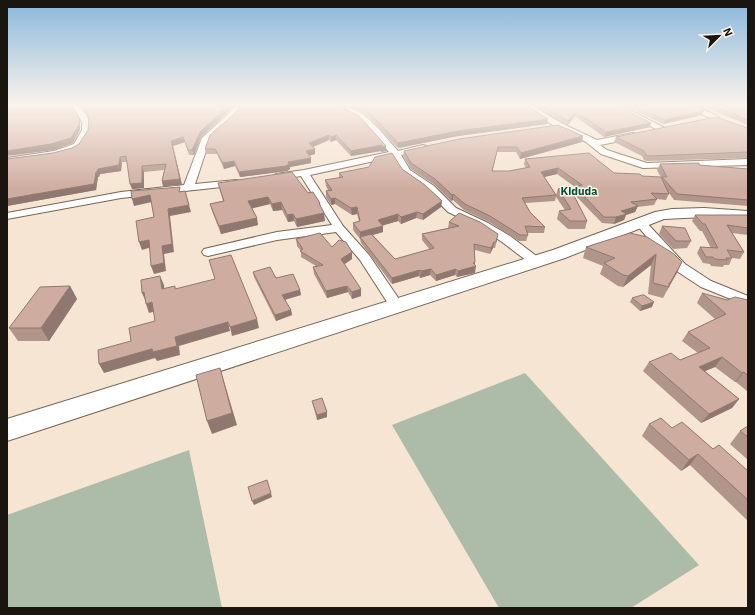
<svg xmlns="http://www.w3.org/2000/svg" width="755" height="615" font-family="'IBM Plex Sans',sans-serif">
  <style>
    .green { fill: #acbca9 }
    .lines { fill: none; stroke-linecap: round; stroke-linejoin: round }
    .street-casing { stroke: #756655; stroke-width: 2 }
    .secondary-casing { stroke: #756655; stroke-width: 2 }
    .street { fill: #fff; fill-rule: evenodd }
    .secondary { fill: #fff; fill-rule: evenodd }
    .wall { fill: #b1948a }
    .shaded-wall { fill: #907870 }
    .building { fill: #ceaca0; stroke: #907870 }
    .labels { text-anchor: middle; stroke-width: 3; stroke-linejoin: round; paint-order: stroke }
    .far-quarter-label { font-size: 11px; font-weight: bold; fill: #004f37; stroke: #fef4e8 }
  </style>
  <rect width="100%" height="100%" fill="#f6e5d2"/>
  <g class="green">
    <polygon points="525,373 699,565 631,608 499,608 392,425"/>
    <polygon points="189,450 222,608 7,608 7,515"/>
  </g>
  <g class="lines">
    <defs>
      <g id="street">
        <path d="M68 104 77 105C86 113 93 122 89 134 87 139 84 145 80 148 66 159 25 161 7 164V158L54 151 74 144 82 130V122L77 113Z"/>
        <polygon points="237,104 245,104 233,119 210,139 195,184 236,180 240,181 241,183 240,185 121,198 7,219 7,213 121,192 184,185 202,138 227,115"/>
        <polygon points="520,104 529,104 563,124 597,140 633,133 636,134 637,136 636,138 600,145 607,150 647,163 748,159 748,165 643,168 601,154 586,142 557,128"/>
        <polygon points="607,104 617,104 667,129 663,132 660,131"/>
        <polygon points="682,104 692,104 719,117 718,119 712,119"/>
        <path d="M345 108C362 105 387 139 398 151L423 145 426 146 428 148 426 150 401 155 410 170 434 186 456 208 488 223 510 236 539 258 541 261 539 264H531L502 242 480 227 448 212 426 190 403 174 393 157 310 175 343 226 369 255 403 305 401 308 396 310 391 308 360 260 336 232 277 240 208 256 204 255 202 252 204 249 277 232 332 225 301 176 276 180 271 177 276 174 304 170 389 152 360 120 345 112Z"/>
        <polygon points="641,220 645,221 685,264 711,281 748,296 748,306 701,287 675,270 635,223 637,221"/>
      </g>
      <polygon id="secondary" points="704,208 748,211 748,221 704,217 664,219 565,258 7,441 7,419 553,250 655,212 672,209"/>
    </defs>
    <use href="#street" class="street-casing"/>
    <use href="#secondary" class="secondary-casing"/>
    <use href="#street" class="street"/>
    <use href="#secondary" class="secondary"/>
  </g>
  <g class="wall">
    <polygon points="78,104 236,104 201,137 194,155 189,155 185,142 173,146 182,185 163,186 162,181 164,170 144,172 144,188 132,189 127,162 122,162 121,171 100,174 99,177 98,177 96,190 7,206 7,159 53,153 72,148 79,144 88,130 89,117 87,114"/>
    <polygon points="242,104 525,104 547,124 458,136 398,148 367,115 347,107 344,108 386,151 381,152 381,151 351,156 336,140 331,142 329,140 313,147 315,149 315,154 309,156 311,158 311,163 290,167 290,169 287,171 240,177 235,166 224,169 217,154 206,154 205,149"/>
    <polygon points="532,104 614,104 650,127 604,137 575,116 567,126"/>
    <polygon points="620,104 691,104 702,115 663,124"/>
    <polygon points="696,104 748,104 748,125"/>
    <polygon points="748,128 748,158 647,161 644,160 642,156 614,142 616,137"/>
    <polygon points="582,142 520,159 516,152 497,152 492,171 509,171 526,168 524,164 525,159 614,173 642,176 661,177 657,170 660,164 699,165 748,169 748,206 674,200 669,193 666,200 657,199 654,205 637,207 635,212 626,215 624,220 614,224 602,223 573,193 575,187 557,174 544,177 556,195 558,189 587,221 585,229 568,229 557,219 559,211 565,210 556,197 555,201 525,203 530,212 545,227 544,233 527,233 528,235 526,241 519,241 489,222 464,210 453,200 451,201 435,185 411,169 403,156 404,151"/>
    <polygon points="402,169 442,201 441,207 423,220 416,218 401,224 398,221 382,225 383,232 373,235 395,259 430,250 422,240 422,234 448,228 449,222 459,213 497,240 495,248 493,248 490,254 475,250 475,273 457,277 455,275 436,281 430,275 420,278 419,276 392,284 361,243 360,239 353,230 353,223 359,221 357,214 352,215 335,204 331,205 326,197 326,191 328,190 326,186 325,180 339,178 339,173"/>
    <polygon points="218,183 308,193 320,203 321,207 325,221 297,227 294,221 288,222 282,210 273,211 270,204 252,208 258,225 221,234 212,211 210,204 223,201"/>
    <polygon points="695,215 748,215 748,235 732,233 744,252 740,259 732,258 729,265 724,265 723,267 711,266 710,264 703,263 697,253 700,247 711,248 702,231 700,231 692,221"/>
    <polygon points="662,226 691,241 687,248 673,249 659,234"/>
    <polygon points="630,233 682,262 663,298 648,294 651,265 623,287 618,286 600,274 603,266 583,258 586,247"/>
    <polygon points="296,239 332,247 352,259 344,264 361,296 352,299 348,292 327,298 314,274 313,267 316,266 301,257 301,251 297,246"/>
    <polygon points="253,272 276,278 300,290 301,295 285,300 291,310 292,315 276,321 254,277"/>
    <polygon points="70,286 77,299 49,341 18,341 9,328"/>
    <polygon points="702,293 727,300 748,300 748,392 736,382 735,382 715,367 705,371 739,399 732,408 701,423 643,371 649,362 680,360 698,353 682,341 688,332 715,319 697,303"/>
    <polygon points="632,298 652,307 640,311 630,302"/>
    <polygon points="312,401 327,412 327,417 317,420 313,405"/>
    <polygon points="649,424 672,428 713,449 748,471 748,521 690,465 681,471 642,436"/>
    <polygon points="748,426 748,460 730,444 740,431"/>
  </g>
  <g class="shaded-wall">
    <polygon points="230,104 236,104 201,137 194,155 192,150 200,132"/>
    <polygon points="344,104 347,104 347,107 343,110 342,105"/>
    <polygon points="704,111 702,115 663,124 665,120"/>
    <polygon points="576,112 575,116 567,126 568,121"/>
    <polygon points="79,118 80,122 80,130 73,143 54,150 7,156 7,151"/>
    <polygon points="548,119 547,124 458,136 398,148 398,143 458,131"/>
    <polygon points="651,123 650,127 604,137 606,132"/>
    <polygon points="329,135 329,140 310,148 309,143"/>
    <polygon points="336,135 336,140 331,142 331,137"/>
    <polygon points="583,136 582,142 520,159 521,153"/>
    <polygon points="183,137 185,142 173,146 182,185 163,186 162,181 171,141"/>
    <polygon points="382,145 386,146 386,151 381,152 381,151 351,156 351,151"/>
    <polygon points="498,147 497,152 491,177 492,171"/>
    <polygon points="315,149 315,154 307,156 306,151"/>
    <polygon points="120,157 122,162 121,171 100,174 99,177 98,177 96,190 7,206 7,199 96,172 98,169"/>
    <polygon points="311,158 311,163 290,167 290,169 287,171 240,177 239,172 288,162"/>
    <polygon points="234,161 235,166 224,169 223,163"/>
    <polygon points="142,166 144,172 144,188 132,189 130,184"/>
    <polygon points="558,168 557,174 540,178 541,172"/>
    <polygon points="185,191 191,212 170,216 174,252 164,254 166,271 154,274 151,266 168,209"/>
    <polygon points="453,194 453,200 451,201 452,195"/>
    <polygon points="150,195 152,202 134,206 132,199"/>
    <polygon points="268,197 270,204 250,209 248,201"/>
    <polygon points="335,198 335,204 331,205 331,199"/>
    <polygon points="442,201 441,207 423,220 423,214"/>
    <polygon points="281,202 282,210 273,211 272,204"/>
    <polygon points="638,206 635,212 626,215 624,220 614,224 616,217 621,211"/>
    <polygon points="357,207 357,214 352,215 351,208"/>
    <polygon points="417,212 416,218 401,224 401,217"/>
    <polygon points="324,213 325,221 297,227 296,219"/>
    <polygon points="293,214 294,221 288,222 287,215"/>
    <polygon points="398,214 398,221 378,227 378,220"/>
    <polygon points="257,218 258,225 221,234 219,226"/>
    <polygon points="383,226 383,232 361,238 360,237 360,239 360,232"/>
    <polygon points="149,240 152,247 142,250 139,242"/>
    <polygon points="494,242 493,248 490,254 491,248"/>
    <polygon points="352,252 352,259 342,266 341,259"/>
    <polygon points="656,254 651,265 623,287 628,276"/>
    <polygon points="475,262 474,267 476,266 475,273 457,277 458,271"/>
    <polygon points="682,262 677,273 666,292 670,283"/>
    <polygon points="431,269 430,275 420,278 421,271"/>
    <polygon points="456,269 455,275 436,281 436,275"/>
    <polygon points="420,270 419,276 392,284 392,278"/>
    <polygon points="160,276 164,285 165,298 162,289"/>
    <polygon points="70,286 77,299 49,341 41,328"/>
    <polygon points="347,286 348,292 327,298 326,291"/>
    <polygon points="361,289 361,296 352,299 352,292"/>
    <polygon points="300,290 301,295 283,300 282,295"/>
    <polygon points="144,292 146,302 142,293"/>
    <polygon points="152,302 156,311 149,313 146,304"/>
    <polygon points="654,302 652,307 640,311 642,306"/>
    <polygon points="291,310 292,315 276,321 275,315"/>
    <polygon points="257,319 259,328 232,336 230,327"/>
    <polygon points="228,322 230,331 179,346 180,355 157,361 155,358 104,373 99,364 175,337"/>
    <polygon points="722,357 715,367 693,376 699,367"/>
    <polygon points="220,368 237,425 212,434 207,421"/>
    <polygon points="744,372 736,382 735,382 742,373"/>
    <polygon points="739,399 732,408 701,423 709,414"/>
    <polygon points="327,412 327,417 317,420 317,415"/>
    <polygon points="698,454 690,465 681,471 689,460"/>
    <polygon points="271,493 272,497 254,505 252,501"/>
  </g>
  <g class="building">
    <polygon points="7,104 69,104 74,109 79,118 79,125 71,138 51,144 7,151"/>
    <polygon points="80,104 230,104 200,132 192,150 188,150 183,137 171,141 180,179 162,181 166,164 142,166 142,183 130,184 126,156 120,157 119,165 98,169 97,172 96,172 94,184 7,199 7,159 53,153 72,148 79,144 88,130 89,116 85,109"/>
    <polygon points="242,104 344,104 342,105 343,108 359,116 386,146 381,147 382,145 351,151 336,135 331,137 329,135 309,143 315,149 306,151 311,158 288,162 289,164 286,166 239,172 234,161 223,163 215,149 205,149 210,135 233,115"/>
    <polygon points="352,104 525,104 548,119 458,131 398,143 367,110"/>
    <polygon points="540,104 614,104 651,123 606,132 576,112 568,121"/>
    <polygon points="631,104 691,104 704,111 665,120"/>
    <polygon points="709,104 748,104 748,120"/>
    <polygon points="716,117 748,128 748,152 649,156 646,155 644,151 616,137"/>
    <polygon points="558,125 583,136 521,153 517,147 498,147 492,171 509,171 530,167 525,159 589,153 614,173 640,174 642,176 661,177 669,194 651,193 657,199 631,202 638,206 621,211 627,214 616,217 604,217 575,187 582,185 558,168 541,172 556,195 522,198 530,212 545,227 525,226 528,235 520,235 490,216 465,204 453,194 452,195 435,179 411,163 404,151 459,139"/>
    <polygon points="392,153 402,169 425,185 442,201 423,214 417,212 401,217 398,214 378,220 383,226 360,232 353,223 360,221 357,207 351,208 335,198 331,199 326,191 332,190 325,180 343,177 339,173 369,167 375,157"/>
    <polygon points="699,163 699,165 748,169 748,200 677,194 662,177 667,177 660,164"/>
    <polygon points="292,172 308,193 313,192 320,203 319,203 324,213 296,219 293,214 287,215 281,202 272,204 268,197 248,201 257,218 219,226 210,204 224,201 218,183"/>
    <polygon points="569,186 587,221 570,221 559,211 571,209 558,189"/>
    <polygon points="180,187 179,192 185,191 189,205 168,209 172,244 162,246 164,263 151,266 149,240 139,242 136,221 154,217 150,195 132,199 131,191"/>
    <polygon points="459,213 480,222 498,234 496,242 494,242 491,248 474,244 475,262 473,263 476,266 458,271 456,269 436,275 431,269 421,271 420,270 392,278 360,237 371,234 395,259 434,248 422,234 459,226 449,222"/>
    <polygon points="695,215 748,215 748,228 727,225 744,252 727,250 732,258 726,258 727,260 715,259 713,257 706,257 700,247 718,248 705,224 703,224"/>
    <polygon points="662,226 685,228 691,241 676,241"/>
    <polygon points="320,233 332,247 339,240 346,242 352,252 341,259 361,289 352,292 347,286 326,291 313,267 323,265 300,251 303,249 296,239"/>
    <polygon points="630,233 647,237 674,254 682,262 670,283 669,283 669,287 653,283 656,254 628,276 623,275 604,263 615,258 586,247"/>
    <polygon points="231,255 257,319 230,327 228,322 175,337 177,346 153,352 152,349 99,364 98,350 131,341 129,328 155,321 152,302 146,304 144,292 142,293 141,280 160,276 162,289 175,286 175,289 215,279 209,260"/>
    <polygon points="270,267 276,278 293,274 300,290 282,295 291,310 275,315 253,272"/>
    <polygon points="70,286 41,328 9,328 40,287"/>
    <polygon points="702,293 727,300 735,297 748,300 748,376 744,372 742,373 722,357 699,367 739,399 709,414 649,362 671,353 680,360 710,348 688,332 726,314"/>
    <polygon points="642,295 644,295 654,302 642,306 632,298"/>
    <polygon points="220,368 232,413 207,421 196,375"/>
    <polygon points="322,398 327,412 317,415 312,401"/>
    <polygon points="661,418 672,428 682,422 713,449 719,445 748,471 748,500 698,454 689,460 649,424"/>
    <polygon points="748,426 748,437 740,431"/>
    <polygon points="267,480 271,493 252,501 248,487"/>
  </g>
  <linearGradient id="sky" x2="0" y2="1"><stop stop-color="#88b7dc"/><stop offset="0.55" stop-color="#fbf3eb"/><stop offset="1" stop-color="#fbf3eb" stop-opacity="0"/></linearGradient>
  <rect width="755" height="190" fill="url(#sky)"/>
  <g class="labels">
    <g class="far-quarter-label">
      <text x="579" y="195">Kiduda</text>
    </g>
  </g>
  <rect width="755" height="615" fill="none" stroke="#1b150f" stroke-width="16"/>
  <g transform="translate(719 36) rotate(66)" stroke="#fef4e8" stroke-width="3" paint-order="stroke">
  <path d="M0-3L7 15L0 10L-7 15Z" fill="#1b150f"/>
  <text y="-6" font-size="11" font-weight="bold" text-anchor="middle" fill="#1b150f">N</text>
  </g>
</svg>
